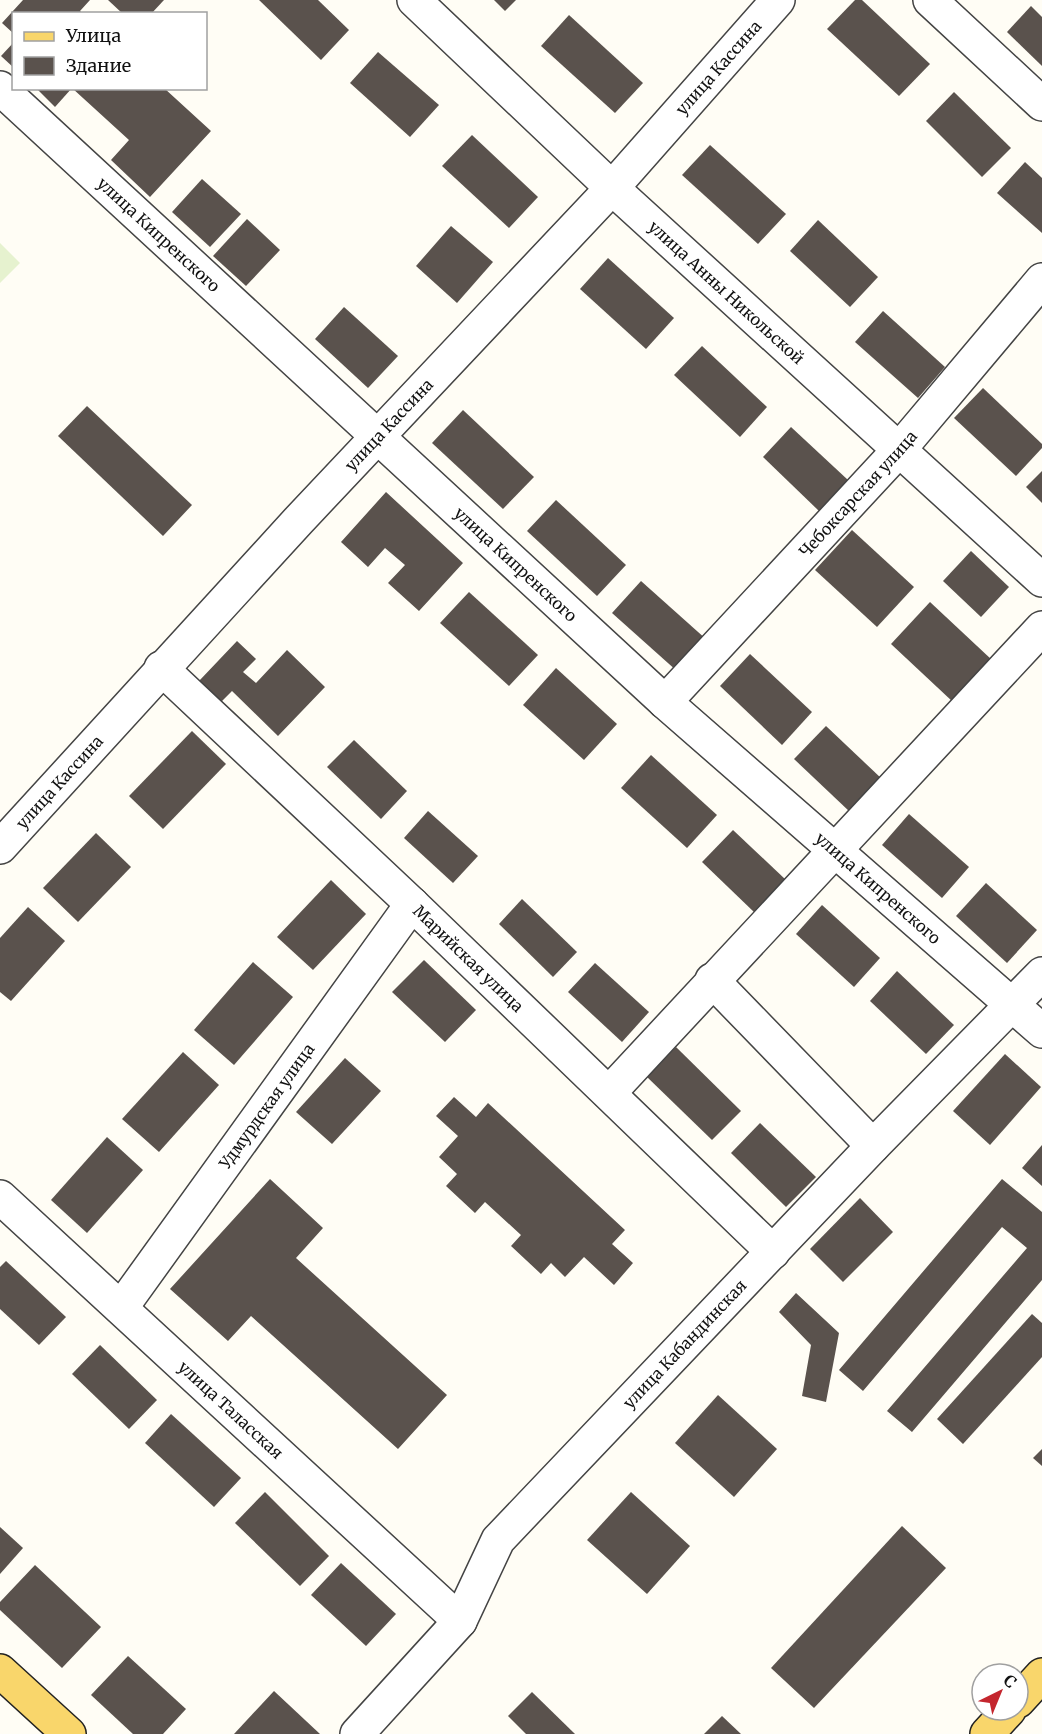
<svg xmlns="http://www.w3.org/2000/svg" width="1042" height="1734" font-family="Merriweather,serif">
  <style>
    .pitch { fill: #e6f2cf }
    .building { fill: #5a524d }
    .lines { fill: none; stroke-linecap: round; stroke-linejoin: round }
    .minor-casing { stroke: #444; stroke-width: 36 }
    .major-casing { stroke: #222; stroke-width: 36 }
    .minor { stroke: #fff; stroke-width: 33 }
    .major { stroke: #f9d66b; stroke-width: 33 }
    .labels { text-anchor: middle; stroke-width: 6; stroke-linejoin: round; paint-order: stroke }
    .street-label { font-size: 16px; fill: #111; stroke: #fff }
  </style>
  <rect width="100%" height="100%" fill="#fffdf5"/>
  <polygon class="pitch" points="0,243 20,263 0,283"/>
  <g class="building">
    <polygon points="23,0 90,0 80,11 83,14 14,14 14,34 2,23"/>
    <polygon points="108,0 164,0 151,14 123,14"/>
    <polygon points="259,0 318,0 349,30 321,60"/>
    <polygon points="494,0 516,0 505,11"/>
    <polygon points="855,0 862,0 930,64 899,96 827,29"/>
    <polygon points="1031,6 1042,17 1042,66 1007,32"/>
    <polygon points="569,15 643,83 615,113 541,46"/>
    <polygon points="14,42 14,68 1,56"/>
    <polygon points="378,52 439,105 410,137 350,83"/>
    <polygon points="36,88 72,88 55,107"/>
    <polygon points="72,88 164,88 211,131 150,197 111,160 129,140"/>
    <polygon points="954,92 1011,148 982,177 926,121"/>
    <polygon points="472,135 538,197 509,228 442,166"/>
    <polygon points="710,145 786,214 758,244 682,175"/>
    <polygon points="1025,162 1042,178 1042,233 997,193"/>
    <polygon points="202,179 241,214 210,247 172,212"/>
    <polygon points="247,219 280,250 246,286 213,256"/>
    <polygon points="818,220 878,277 850,307 790,251"/>
    <polygon points="451,226 493,262 457,303 416,266"/>
    <polygon points="608,258 674,318 646,349 580,289"/>
    <polygon points="344,307 398,356 368,388 315,339"/>
    <polygon points="883,311 945,367 918,398 855,342"/>
    <polygon points="702,346 767,407 740,437 674,375"/>
    <polygon points="983,388 1042,444 1042,448 1016,476 954,418"/>
    <polygon points="87,406 192,505 163,536 58,436"/>
    <polygon points="463,410 534,477 503,509 432,443"/>
    <polygon points="791,427 848,480 819,511 763,457"/>
    <polygon points="1042,471 1042,503 1026,487"/>
    <polygon points="386,492 463,563 419,611 388,583 405,565 385,548 368,567 341,542"/>
    <polygon points="556,500 626,565 597,596 527,531"/>
    <polygon points="852,530 914,587 877,627 815,570"/>
    <polygon points="971,551 1009,587 981,617 943,581"/>
    <polygon points="641,581 707,640 678,672 612,613"/>
    <polygon points="469,592 538,655 509,686 440,623"/>
    <polygon points="930,602 992,660 953,702 891,644"/>
    <polygon points="237,641 256,659 243,672 256,683 287,650 325,687 278,736 232,691 221,702 199,681"/>
    <polygon points="750,654 812,712 782,745 720,686"/>
    <polygon points="556,668 617,724 584,760 523,705"/>
    <polygon points="826,726 882,779 850,812 794,759"/>
    <polygon points="192,731 226,764 163,829 129,796"/>
    <polygon points="354,740 407,791 381,819 327,767"/>
    <polygon points="651,755 717,815 687,848 621,788"/>
    <polygon points="428,811 478,856 453,883 404,838"/>
    <polygon points="909,814 969,867 942,898 882,845"/>
    <polygon points="733,830 786,880 755,913 702,862"/>
    <polygon points="96,833 131,867 78,922 43,888"/>
    <polygon points="331,880 366,914 313,970 277,937"/>
    <polygon points="986,883 1037,930 1007,963 956,916"/>
    <polygon points="522,899 577,952 553,977 499,924"/>
    <polygon points="822,905 880,958 854,987 796,934"/>
    <polygon points="28,907 65,941 11,1001 0,992 0,938"/>
    <polygon points="424,960 476,1010 445,1042 392,992"/>
    <polygon points="253,962 293,997 234,1065 194,1030"/>
    <polygon points="595,963 649,1012 622,1042 568,992"/>
    <polygon points="897,971 954,1025 926,1054 870,1001"/>
    <polygon points="676,1047 741,1111 712,1140 647,1077"/>
    <polygon points="183,1052 219,1085 159,1152 122,1119"/>
    <polygon points="1005,1054 1041,1087 990,1145 953,1111"/>
    <polygon points="345,1058 381,1091 332,1144 296,1112"/>
    <polygon points="454,1097 476,1117 488,1103 625,1230 612,1244 633,1263 614,1285 584,1257 565,1277 551,1263 541,1274 511,1246 521,1235 485,1202 475,1213 446,1186 457,1174 439,1157 458,1136 436,1116"/>
    <polygon points="760,1123 816,1177 786,1207 731,1153"/>
    <polygon points="107,1137 143,1170 87,1233 51,1200"/>
    <polygon points="1042,1145 1042,1186 1022,1168"/>
    <polygon points="270,1179 323,1228 296,1258 447,1395 398,1449 251,1316 228,1341 170,1289"/>
    <polygon points="1002,1179 1042,1212 1042,1280 912,1432 887,1411 1027,1248 1002,1227 863,1391 839,1370"/>
    <polygon points="860,1198 893,1232 843,1282 810,1249"/>
    <polygon points="6,1261 66,1317 39,1345 0,1309 0,1267"/>
    <polygon points="796,1293 839,1333 826,1402 802,1396 811,1345 779,1312"/>
    <polygon points="1032,1314 1042,1323 1042,1357 963,1444 937,1419"/>
    <polygon points="100,1345 157,1400 129,1429 72,1374"/>
    <polygon points="718,1395 777,1449 734,1497 675,1443"/>
    <polygon points="171,1414 241,1478 214,1507 145,1443"/>
    <polygon points="1042,1449 1042,1466 1033,1458"/>
    <polygon points="265,1492 329,1556 300,1586 235,1523"/>
    <polygon points="631,1492 690,1546 647,1594 587,1540"/>
    <polygon points="902,1526 946,1568 814,1708 771,1668"/>
    <polygon points="0,1527 23,1548 0,1574"/>
    <polygon points="341,1563 396,1614 366,1646 311,1595"/>
    <polygon points="35,1565 101,1627 62,1668 0,1610 0,1602"/>
    <polygon points="128,1656 186,1709 163,1734 133,1734 91,1695"/>
    <polygon points="274,1691 320,1734 234,1734"/>
    <polygon points="532,1692 575,1734 526,1734 508,1716"/>
    <polygon points="722,1716 741,1734 704,1734"/>
  </g>
  <g class="lines">
    <defs>
      <g id="minor">
        <path id="s1" d="M414 0 612 188 1042 580"/>
        <polyline points="930,0 1042,104"/>
        <path id="s2" d="M0 88 665 702 1042 1031"/>
        <path id="s3" d="M161 668 412 904 773 1252"/>
        <path id="s4" d="M665 702 898 451 1042 280"/>
        <path id="s5" d="M0 847 298 521 612 188 778 0"/>
        <polyline points="712,980 873,1146"/>
        <polyline points="609,1093 1042,628"/>
        <path id="s6" d="M0 1197 460 1621"/>
        <path id="s7" d="M121 1308 412 904"/>
        <path id="s8" d="M357 1734 460 1621 498 1540 873 1146 1042 974"/>
      </g>
      <g id="major">
        <polyline points="0,1671 69,1734"/>
        <polyline points="1018,1701 1042,1675"/>
        <polyline points="987,1734 1009,1710"/>
      </g>
    </defs>
    <use href="#minor" class="minor-casing"/>
    <use href="#major" class="major-casing"/>
    <use href="#minor" class="minor"/>
    <use href="#major" class="major"/>
  </g>
  <g class="labels">
    <g class="street-label">
      <text dy="6" stroke="none"><textPath href="#s5" startOffset="1060">улица Кассина</textPath></text>
      <text dy="6" stroke="none"><textPath href="#s2" startOffset="216">улица Кипренского</textPath></text>
      <text dy="6" stroke="none"><textPath href="#s1" startOffset="428">улица Анны Никольской</textPath></text>
      <text dy="6" stroke="none"><textPath href="#s5" startOffset="574">улица Кассина</textPath></text>
      <text dy="6" stroke="none"><textPath href="#s4" startOffset="284">Чебоксарская улица</textPath></text>
      <text dy="6" stroke="none"><textPath href="#s2" startOffset="702">улица Кипренского</textPath></text>
      <text dy="6" stroke="none"><textPath href="#s5" startOffset="88">улица Кассина</textPath></text>
      <text dy="6" stroke="none"><textPath href="#s2" startOffset="1188">улица Кипренского</textPath></text>
      <text dy="6" stroke="none"><textPath href="#s3" startOffset="423">Марийская улица</textPath></text>
      <text dy="6" stroke="none"><textPath href="#s7" startOffset="249">Удмурдская улица</textPath></text>
      <text dy="6" stroke="none"><textPath href="#s8" startOffset="513">улица Кабандинская</textPath></text>
      <text dy="6" stroke="none"><textPath href="#s6" startOffset="314">улица Таласская</textPath></text>
    </g>
  </g>
  <rect x="12" y="12" width="195" height="78" fill="#ffffff" stroke="#a0a0a0" stroke-width="1.5"/>
  <rect x="24" y="32" width="30" height="9" fill="#f9d66b" stroke="#a0a0a0" stroke-width="1.5"/>
  <text x="66" y="42" font-size="18" fill="#111111">Улица</text>
  <rect x="24" y="57" width="30" height="18" fill="#5a524d" stroke="#a0a0a0" stroke-width="1.5"/>
  <text x="66" y="72" font-size="18" fill="#111111">Здание</text>
  <g transform="translate(1000 1692) rotate(43)"><circle r="28" fill="#ffffff" stroke="#a0a0a0" stroke-width="1.5"/>
  <path d="M0-4.5L10 22L0 15L-10 22Z" fill="#c4262e"/>
  <text y="-9" font-size="16" font-weight="bold" text-anchor="middle" fill="#111111">С</text>
  </g>
</svg>
